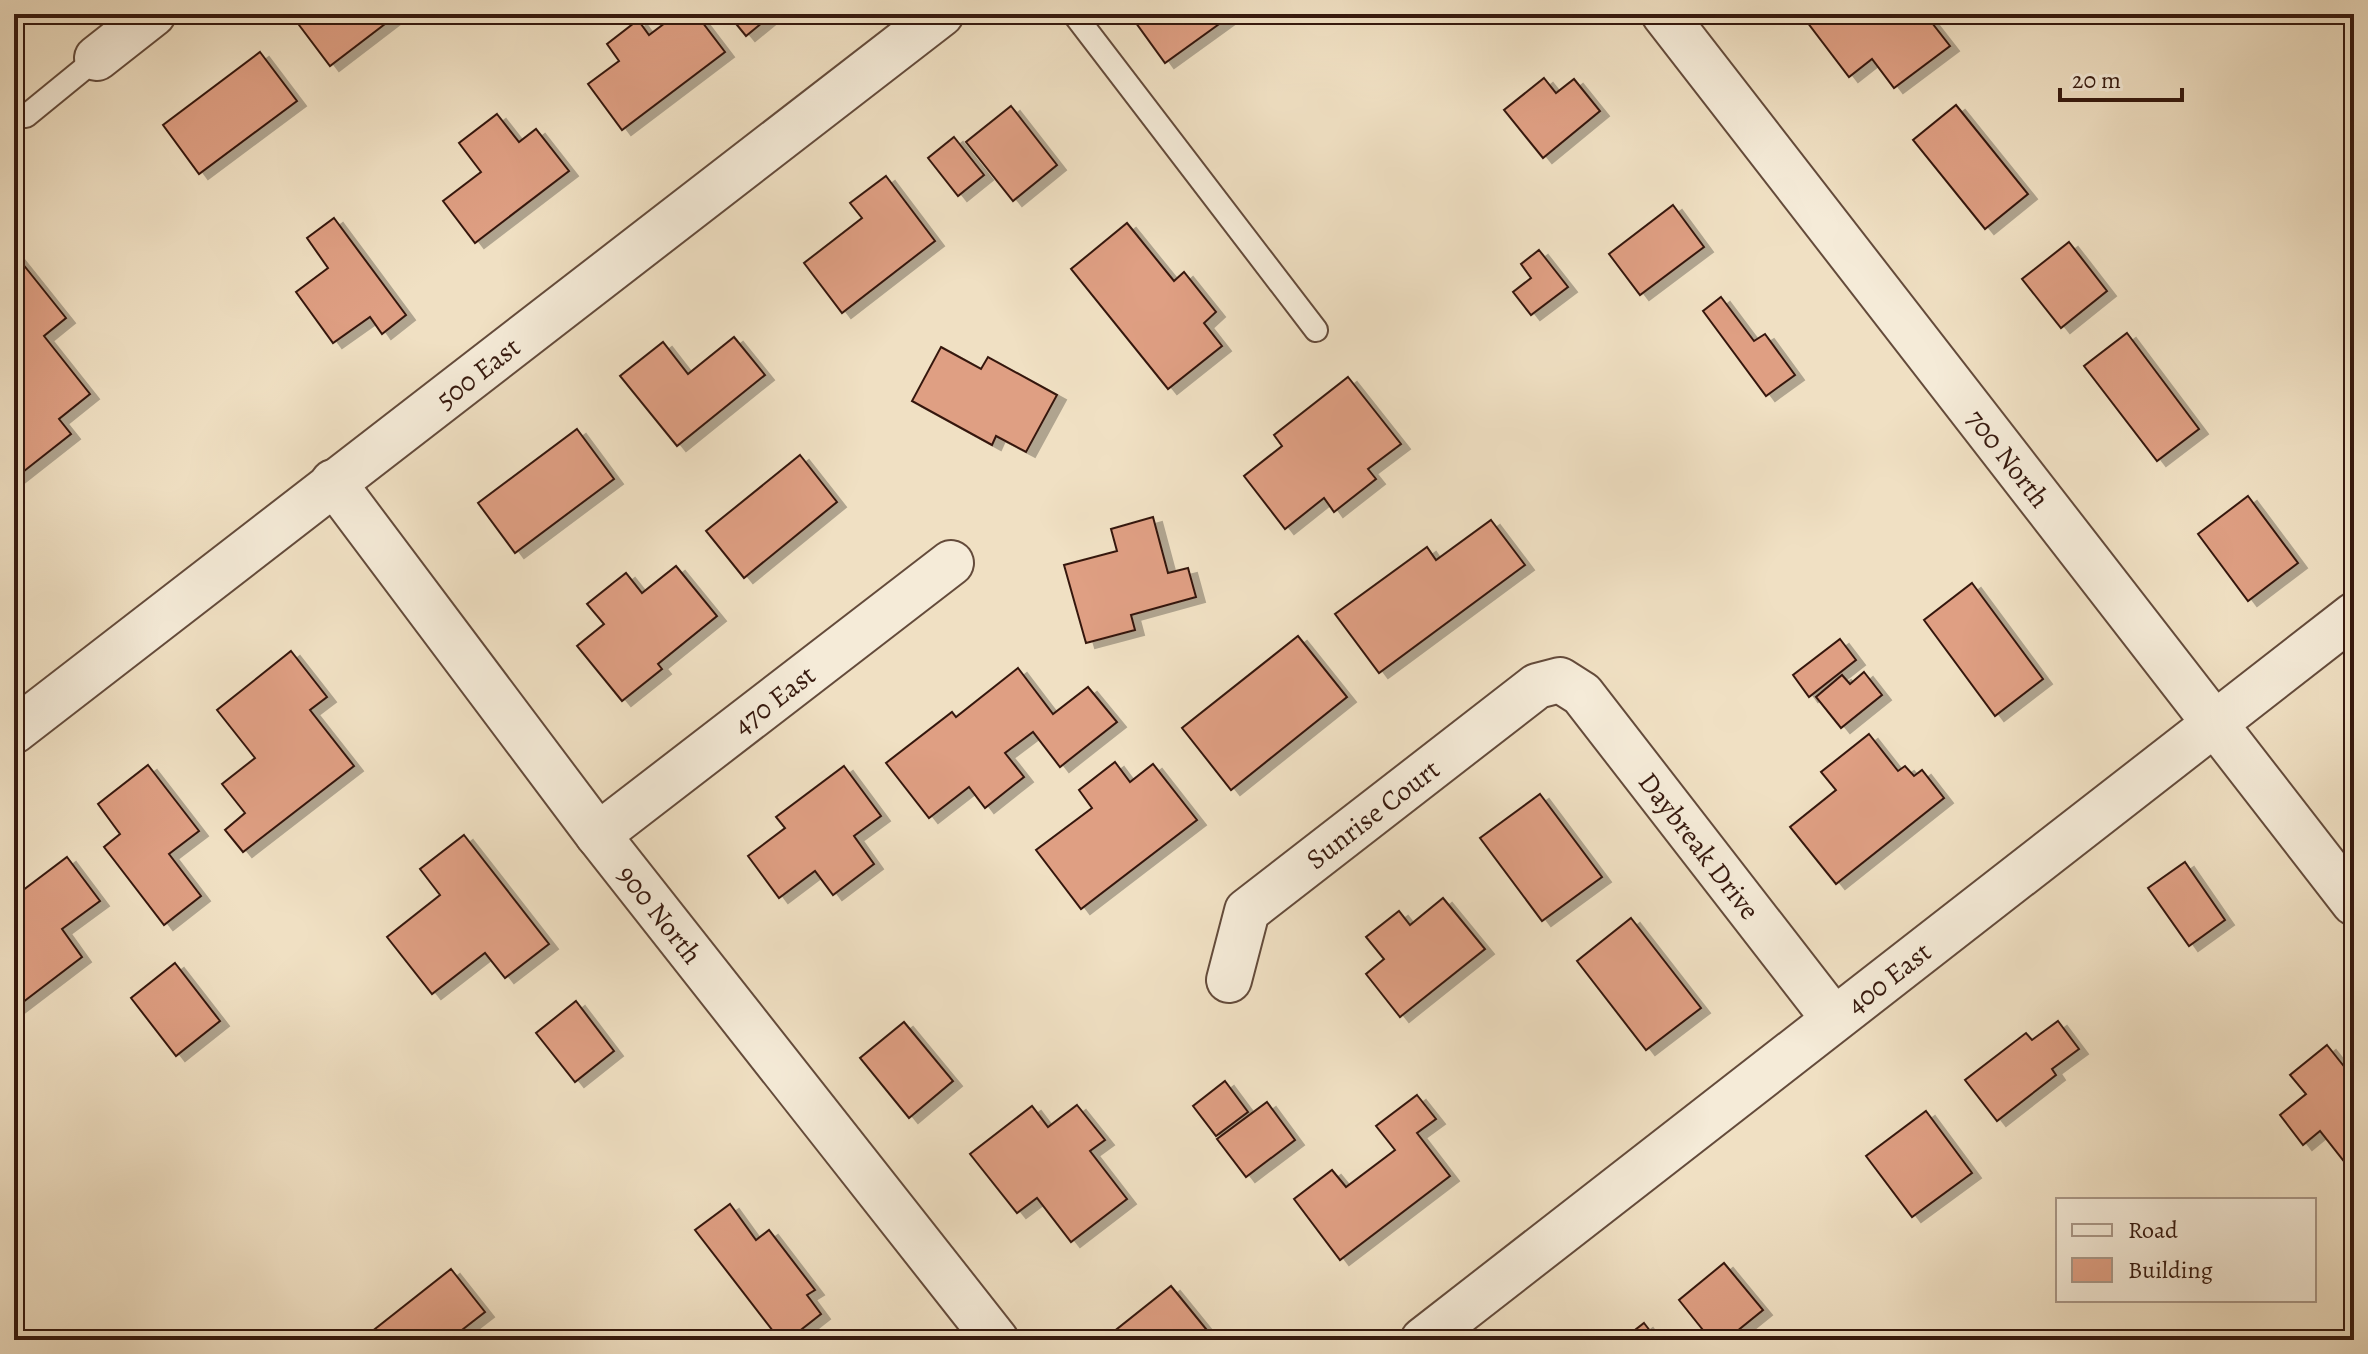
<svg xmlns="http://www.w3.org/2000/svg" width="2368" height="1354" font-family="Alegreya,serif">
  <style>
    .building { fill: #df9f83; stroke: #36190e; stroke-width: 2; filter: url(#shadow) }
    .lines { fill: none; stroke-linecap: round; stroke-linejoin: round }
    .lane-casing { stroke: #644b3b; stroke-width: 26 }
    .street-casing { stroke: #644b3b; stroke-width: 48 }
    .lane { stroke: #f5ebd8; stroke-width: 22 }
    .street { stroke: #f5ebd8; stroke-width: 44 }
    .labels { text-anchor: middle; stroke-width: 6; stroke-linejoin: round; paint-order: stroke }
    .street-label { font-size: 28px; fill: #36190e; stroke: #f5ebd8 }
  </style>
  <defs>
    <filter id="shadow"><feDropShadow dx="9" dy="5" stdDeviation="0" flood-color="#0004"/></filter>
  </defs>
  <rect width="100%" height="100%" fill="#f0e0c3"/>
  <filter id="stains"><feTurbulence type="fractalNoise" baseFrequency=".0025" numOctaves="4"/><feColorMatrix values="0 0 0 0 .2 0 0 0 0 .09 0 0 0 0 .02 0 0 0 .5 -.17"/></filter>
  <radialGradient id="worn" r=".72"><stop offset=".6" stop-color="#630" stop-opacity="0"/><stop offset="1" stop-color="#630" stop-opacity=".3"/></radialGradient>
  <g class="building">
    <polygon points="304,14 398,14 330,66 296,21"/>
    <polygon points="677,14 696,14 725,52 622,130 588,84 619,61 607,44 638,20 649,35"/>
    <polygon points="728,14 773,14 746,36"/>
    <polygon points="1133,14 1233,14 1165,63 1131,16"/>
    <polygon points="1801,14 1891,14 1898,23 1909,14 1925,14 1950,46 1894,88 1872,59 1849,77"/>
    <polygon points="260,52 297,101 199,174 163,125"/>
    <polygon points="1544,78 1556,93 1574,79 1600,111 1543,158 1504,110"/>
    <polygon points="1956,105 2028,194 1985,229 1913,140"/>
    <polygon points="1011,106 1057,165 1013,201 966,142"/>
    <polygon points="497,114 519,142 536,129 569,171 475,243 443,201 481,172 459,143"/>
    <polygon points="954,137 984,175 958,196 928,158"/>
    <polygon points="886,176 935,241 842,313 804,263 862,218 850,203"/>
    <polygon points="1673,205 1704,247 1640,295 1609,254"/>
    <polygon points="334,218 406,315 382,334 370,317 333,343 296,292 328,268 307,238"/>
    <polygon points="1127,223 1174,281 1184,272 1216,312 1204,323 1222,346 1168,389 1071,269"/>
    <polygon points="2069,242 2107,291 2061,328 2022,279"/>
    <polygon points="1539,250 1568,287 1531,315 1513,292 1531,278 1521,264"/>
    <polygon points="14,253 66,318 44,336 90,394 59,419 71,434 14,479"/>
    <polygon points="1721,297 1754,341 1765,334 1795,375 1766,396 1703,311"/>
    <polygon points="2127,333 2199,429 2157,461 2084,366"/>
    <polygon points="734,337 765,375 677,446 620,376 663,342 688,374"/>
    <polygon points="941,347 981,369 988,357 1057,395 1026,452 996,436 992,445 912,401"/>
    <polygon points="1348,377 1401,444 1368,469 1376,479 1334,512 1324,498 1285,529 1244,476 1282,446 1274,435"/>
    <polygon points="577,429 614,479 515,553 478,503"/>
    <polygon points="800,455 837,502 744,578 706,531"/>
    <polygon points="2248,496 2298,563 2248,601 2198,534"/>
    <polygon points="1153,517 1168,573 1188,568 1196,597 1131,615 1135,630 1086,643 1064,565 1117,551 1111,529"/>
    <polygon points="1491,520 1525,565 1379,673 1335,614 1427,547 1436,560"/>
    <polygon points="676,566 717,616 658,664 662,669 622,701 577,646 604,624 587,604 626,573 642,593"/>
    <polygon points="1972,583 2043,679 1995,716 1924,620"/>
    <polygon points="1298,636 1347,697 1231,790 1182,728"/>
    <polygon points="1840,639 1856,660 1809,697 1793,675"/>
    <polygon points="291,651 327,697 310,710 354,766 243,852 225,830 245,813 222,784 255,758 217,710"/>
    <polygon points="1018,668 1053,714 1088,687 1117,722 1060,767 1033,732 1005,753 1024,777 985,808 969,787 929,818 886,763 952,712 956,717"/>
    <polygon points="1864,672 1882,695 1841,728 1816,697 1842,675 1850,684"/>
    <polygon points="1869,734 1898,771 1905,766 1914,776 1922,770 1944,798 1836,884 1790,827 1836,790 1821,772"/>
    <polygon points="1115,762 1130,782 1153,764 1197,820 1081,909 1036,850 1092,808 1079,790"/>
    <polygon points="148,765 199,831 169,854 201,896 164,925 104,847 120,834 98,804"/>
    <polygon points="844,766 881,816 854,836 874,864 833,895 815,871 779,898 748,856 785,828 776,817"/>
    <polygon points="1540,794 1602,877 1542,921 1480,838"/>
    <polygon points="464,835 549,944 505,978 485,953 432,994 387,937 440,895 420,869"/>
    <polygon points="67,857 100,901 62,929 82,957 14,1009 14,897"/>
    <polygon points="2185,862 2225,920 2189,946 2148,888"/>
    <polygon points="1443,898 1485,949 1400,1017 1366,974 1384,959 1366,937 1399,911 1410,925"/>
    <polygon points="1631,918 1701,1008 1646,1050 1577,961"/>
    <polygon points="175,963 220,1021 176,1056 131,998"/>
    <polygon points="576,1001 614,1051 575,1082 536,1033"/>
    <polygon points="2058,1021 2079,1049 2052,1069 2056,1075 1997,1121 1965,1080 2026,1033 2032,1040"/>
    <polygon points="904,1022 953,1081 909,1118 860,1058"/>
    <polygon points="2327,1045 2354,1079 2354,1174 2320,1131 2303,1145 2280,1115 2306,1094 2290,1075"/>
    <polygon points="1225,1081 1248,1112 1216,1136 1193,1106"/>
    <polygon points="1417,1095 1436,1119 1417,1133 1450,1176 1340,1260 1294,1199 1332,1170 1346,1187 1395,1150 1376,1126"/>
    <polygon points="1267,1102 1295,1140 1246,1177 1217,1139"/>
    <polygon points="1077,1105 1105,1140 1090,1151 1127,1199 1071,1242 1037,1198 1017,1213 970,1154 1032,1106 1048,1127"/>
    <polygon points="1926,1111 1972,1173 1912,1217 1866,1156"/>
    <polygon points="730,1204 756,1240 769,1230 815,1290 807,1295 821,1314 788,1340 780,1340 695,1230"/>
    <polygon points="1724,1263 1763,1310 1726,1340 1711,1340 1679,1300"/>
    <polygon points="451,1269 485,1312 449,1340 361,1340"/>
    <polygon points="1171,1286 1215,1340 1118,1340 1112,1333"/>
    <polygon points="1644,1323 1657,1340 1622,1340"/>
  </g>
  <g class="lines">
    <defs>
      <g id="lane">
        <polyline points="1074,14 1316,330"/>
        <polyline points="26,116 97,58"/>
      </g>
      <g id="street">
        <path id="s1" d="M1664 14 2354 903"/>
        <polyline points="97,58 153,14"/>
        <path id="s2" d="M333 482 598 835 996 1340"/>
        <path id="s3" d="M14 731 941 14"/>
        <path id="s4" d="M598 835 951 563"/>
        <path id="s5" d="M1229 980 1247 911 1537 686 1560 680 1582 694 1834 1019"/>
        <path id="s6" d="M1423 1340 2354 615"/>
      </g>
    </defs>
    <use href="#lane" class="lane-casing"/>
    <use href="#street" class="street-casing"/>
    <use href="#lane" class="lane"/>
    <use href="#street" class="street"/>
  </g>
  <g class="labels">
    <g class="street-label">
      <text dy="10" stroke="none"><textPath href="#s3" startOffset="586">500 East</textPath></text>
      <text dy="10" stroke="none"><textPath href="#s1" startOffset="562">700 North</textPath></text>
      <text dy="10" stroke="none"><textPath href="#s4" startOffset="222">470 East</textPath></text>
      <text dy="10" stroke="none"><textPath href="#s5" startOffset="230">Sunrise Court</textPath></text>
      <text dy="10" stroke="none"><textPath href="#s5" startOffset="680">Daybreak Drive</textPath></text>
      <text dy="10" stroke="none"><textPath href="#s2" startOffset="542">900 North</textPath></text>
      <text dy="10" stroke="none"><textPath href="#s6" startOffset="590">400 East</textPath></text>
    </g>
  </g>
  <rect width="2368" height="1354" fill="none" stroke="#f0e0c3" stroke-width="48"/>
  <rect x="16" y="16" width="2336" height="1322" fill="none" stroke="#36190e" stroke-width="4"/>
  <rect x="24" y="24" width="2320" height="1306" fill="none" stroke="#36190e" stroke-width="2"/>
  <rect x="2056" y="1198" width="260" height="104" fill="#f5ebd8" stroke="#a99787" stroke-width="2"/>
  <rect x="2072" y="1224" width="40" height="12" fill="#f5ebd8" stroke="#a99787" stroke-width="2"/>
  <text x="2128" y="1238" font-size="24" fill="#36190e">Road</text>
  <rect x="2072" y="1258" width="40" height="24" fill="#df9f83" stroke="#a99787" stroke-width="2"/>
  <text x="2128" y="1278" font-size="24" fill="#36190e">Building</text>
  <path d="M2060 88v12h122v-12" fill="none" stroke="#36190e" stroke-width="4"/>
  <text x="2072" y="88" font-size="24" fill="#36190e" stroke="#f5ebd8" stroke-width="6" paint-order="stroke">20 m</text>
  <rect width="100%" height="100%" filter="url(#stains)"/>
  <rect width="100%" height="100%" fill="url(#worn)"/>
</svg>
